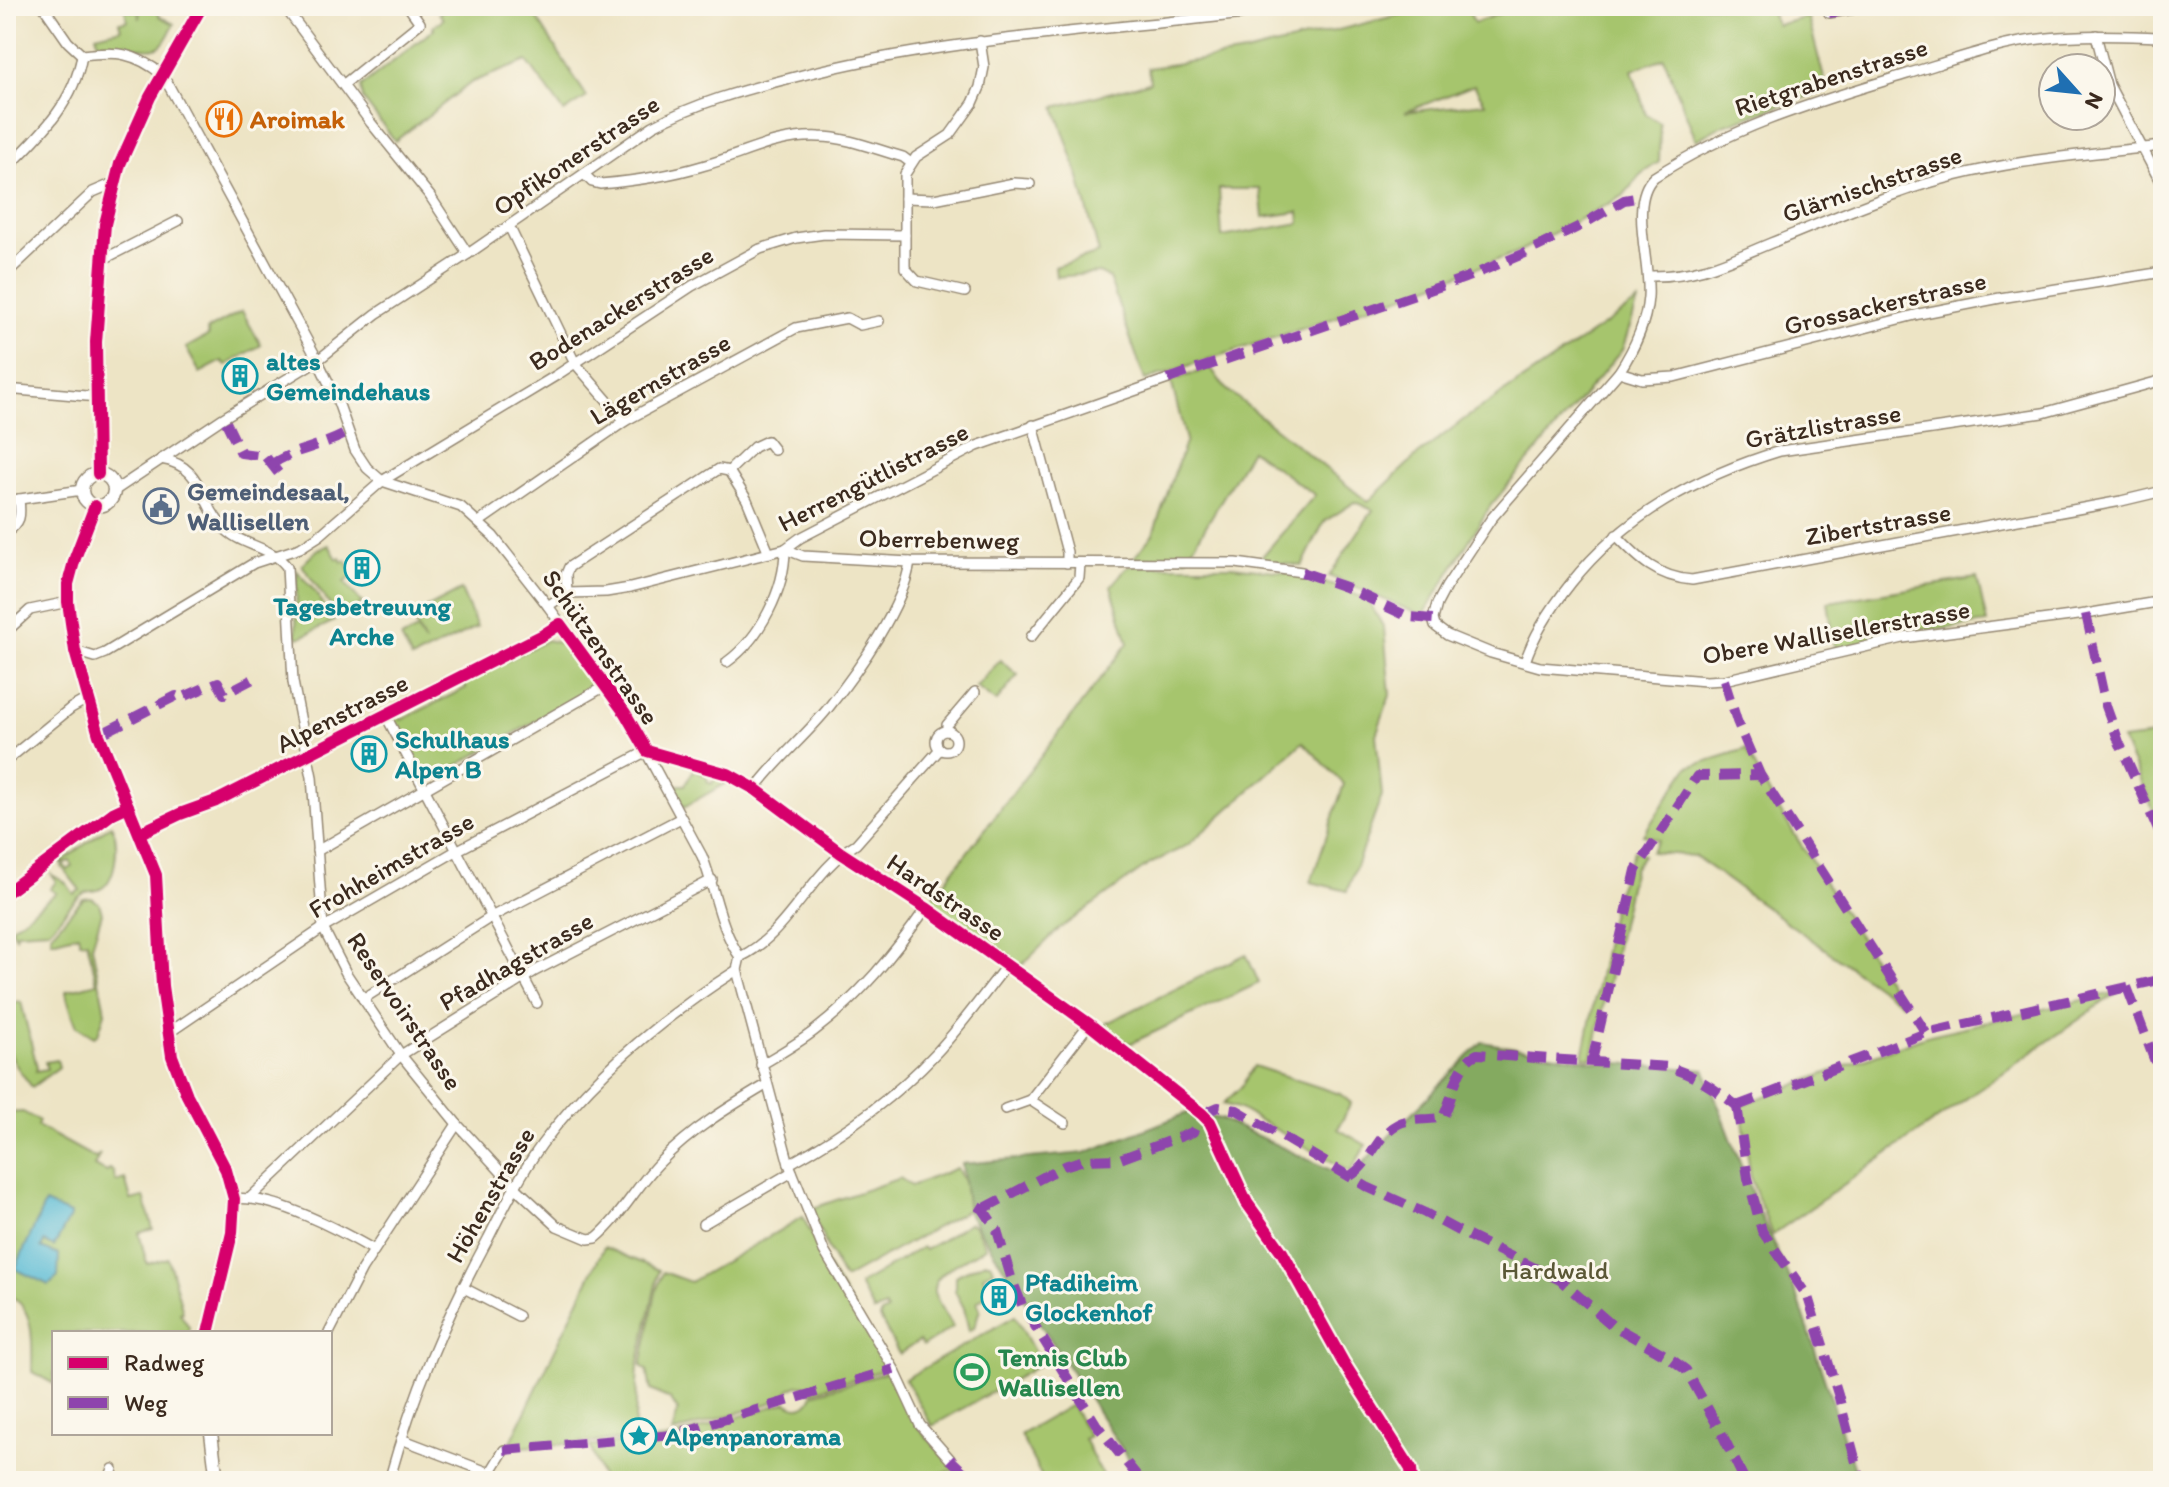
<svg xmlns="http://www.w3.org/2000/svg" width="2169" height="1487" font-family="Itim,sans-serif">
  <style>
    .green { fill: #a6c56d; stroke: #707846; stroke-width: 2; fill-rule: evenodd }
    .forest { fill: #84aa60; stroke: #606a3f; stroke-width: 2 }
    .water { fill: #56bad4; stroke: #487279; stroke-width: 2 }
    .lines { fill: none; stroke-linecap: round; stroke-linejoin: round }
    .minor-casing { stroke: #948772; stroke-width: 12 }
    .major-casing { stroke: #948772; stroke-width: 15 }
    .minor { stroke: #fff; stroke-width: 9 }
    .major { stroke: #fff; stroke-width: 12 }
    .quiet { stroke: #8e44ad; stroke-width: 10; stroke-dasharray: 20 10; stroke-linecap: butt }
    .cycleway-casing { stroke: #fbf7ec; stroke-width: 17 }
    .cycleway { stroke: #d6006c; stroke-width: 12 }
    .labels { text-anchor: middle; stroke-width: 6; stroke-linejoin: round; paint-order: stroke }
    .street-label { font-size: 26px; fill: #3b2a1e; stroke: #fbf7ec }
    .food-label { font-size: 26px; font-weight: bold; fill: #c56008; stroke: #fbf7ec; text-anchor: start }
    .culture-label { font-size: 26px; font-weight: bold; fill: #0d838f; stroke: #fbf7ec; text-anchor: start }
    .service-label { font-size: 26px; font-weight: bold; fill: #4e5e75; stroke: #fbf7ec; text-anchor: start }
    .park-label { font-size: 26px; fill: #5b5836; stroke: #fbf7ec }
    .leisure-label { font-size: 26px; font-weight: bold; fill: #27864d; stroke: #fbf7ec; text-anchor: start }
  </style>
  <rect width="100%" height="100%" fill="#fbf7ec"/>
  <filter id="ink" filterUnits="userSpaceOnUse"><feTurbulence type="fractalNoise" baseFrequency=".0125" numOctaves="2"/><feDisplacementMap in="SourceGraphic" scale="16" xChannelSelector="R" yChannelSelector="G"/><feConvolveMatrix kernelMatrix="1 2 1 2 8 2 1 2 1" color-interpolation-filters="sRGB"/></filter>
  <filter id="wash" filterUnits="userSpaceOnUse"><feTurbulence type="fractalNoise" baseFrequency=".006" numOctaves="4" result="noise"/><feDisplacementMap in="SourceGraphic" scale="32" xChannelSelector="R" yChannelSelector="G"/><feGaussianBlur stdDeviation="1.8" result="paint"/><feColorMatrix in="noise" values="0 0 0 0 0 0 0 0 0 0 0 0 0 0 0 0 0 1.4 0 .05"/><feComposite in="paint" operator="in"/></filter>
  <g filter="url(#wash)">
    <rect width="100%" height="100%" fill="#ede4c5"/>
    <g class="green">
      <path d="M127 6 129 11 138 10 140 19 138 6H158L159 16 174 24C170 31 167 41 160 46 149 54 115 41 98 43L96 35 121 29 119 22 127 21 125 10Z"/>
      <polygon points="449,6 529,6 587,97 564,112 527,61 472,82 395,141 363,99 361,87 434,29 433,27 443,19 439,13"/>
      <path d="M1435 6H1467L1474 23 1520 6H1797L1772 14 1777 25 1808 17 1827 90 1723 125 1696 140 1664 58 1632 70 1646 114 1660 123 1659 162 1641 174 1623 196 1518 252 1405 295 1145 380 1109 278 1099 273 1056 277 1055 267 1099 253 1078 174 1055 107 1150 82 1148 68 1245 53ZM1474 85 1485 103 1405 112ZM1219 189H1260L1263 217 1299 212 1300 223 1222 237Z"/>
      <polygon points="1638,302 1622,350 1491,505 1423,616 1329,576 1373,510 1355,502 1324,522 1302,566 1259,560 1315,495 1251,450 1187,558 1133,559 1153,534 1186,440 1171,381 1211,368 1225,388 1368,502 1413,459 1463,420"/>
      <polygon points="242,311 261,345 226,365 222,361 200,373 186,348 209,335 207,330"/>
      <polygon points="329,545 337,559 340,558 342,562 346,560 354,576 344,582 362,603 358,606 359,608 339,618 302,565 319,548 320,549"/>
      <polygon points="1128,566 1232,566 1300,574 1343,589 1368,600 1384,628 1390,695 1376,735 1382,795 1347,891 1311,882 1344,784 1303,742 1188,845 1148,865 1059,929 1020,967 929,902 1128,643 1111,586"/>
      <polygon points="297,571 314,590 334,621 299,638 296,635"/>
      <polygon points="1977,578 1987,623 1899,635 1835,649 1828,602"/>
      <polygon points="461,590 477,627 412,659 401,638 417,630 425,643 411,616"/>
      <polygon points="547,640 563,644 591,680 589,691 426,783 391,717 397,713 401,720 466,688 464,682"/>
      <polygon points="1000,660 1018,675 996,702 976,687"/>
      <polygon points="2163,735 2163,832 2122,740"/>
      <polygon points="1746,749 1774,802 1902,1004 1694,856 1651,852 1658,840 1643,835 1688,767"/>
      <polygon points="693,771 706,775 708,782 712,784 715,778 726,783 684,807 672,785 685,785"/>
      <path d="M111 825C120 839 117 878 102 888 97 892 89 890 84 893 70 902 61 919 49 930L17 932 16 936 11 928 56 893 50 889 56 882 52 875 66 883 74 894 80 890 62 867 64 865 68 870 73 866 70 861 61 864V862Z"/>
      <polygon points="1634,850 1643,855 1634,869 1629,887 1592,1058 1583,1057 1615,896"/>
      <path d="M92 898 99 903 102 913 92 946 104 1006 105 1013 98 1034 94 1037 77 1026C74 1020 66 996 66 991L97 983 87 941 80 942 78 934 52 941 51 934 83 899Z"/>
      <polygon points="1246,954 1259,983 1129,1044 1103,1025"/>
      <polygon points="2118,992 1772,1235 1751,1179 1741,1105 1926,1036"/>
      <polygon points="21,1002 37,1067 36,1071 47,1069 45,1062 57,1060 59,1067 32,1087 17,1067 6,1045 6,1004"/>
      <polygon points="1254,1066 1340,1094 1351,1103 1338,1129 1366,1145 1350,1172 1238,1108 1223,1104 1241,1087"/>
      <path d="M23 1112 39 1121 37 1126 95 1158 100 1154 94 1166 107 1172 109 1169 113 1171 116 1182 125 1179 131 1200 144 1197 153 1229 139 1233 147 1264 168 1258 183 1312 180 1313 189 1327V1333H54V1384L32 1372C32 1349 36 1313 14 1298L6 1299V1113Z"/>
      <polygon points="957,1168 976,1205 844,1279 829,1251 810,1209 900,1178 911,1186"/>
      <polygon points="803,1217 825,1262 887,1365 883,1370 811,1392 806,1386 797,1385 789,1390 787,1398 672,1433 678,1411 671,1400 651,1390 647,1370 641,1366 656,1292 663,1272 690,1282"/>
      <path d="M969 1223 975 1226 986 1247C972 1257 931 1272 934 1292 937 1304 947 1317 953 1327L923 1346 919 1341 899 1354 880 1318 881 1314 887 1311 885 1307 874 1312 859 1285 922 1247 925 1250Z"/>
      <polygon points="604,1247 659,1270 638,1366 634,1439 508,1448"/>
      <polygon points="985,1262 990,1262 994,1270 983,1275 987,1288 985,1296 977,1302 980,1309 974,1328 969,1331 964,1308 955,1291 955,1276"/>
      <polygon points="1015,1316 1041,1364 932,1426 905,1379"/>
      <path d="M888 1372 918 1427 956 1470 906 1481H603L590 1446 667 1439 787 1402C798 1411 809 1407 813 1394Z"/>
      <polygon points="1071,1405 1089,1436 1084,1439 1105,1481 1044,1481 1020,1435"/>
    </g>
    <polygon class="forest" points="1482,1042 1592,1061 1705,1070 1759,1212 1798,1298 1858,1481 1143,1481 968,1213 962,1164 1085,1153 1187,1113 1221,1119 1348,1178"/>
    <polygon class="water" points="45,1203 70,1214 70,1217 54,1247 44,1242 41,1248 59,1255 58,1277 49,1285 15,1269"/>
  </g>
  <g filter="url(#ink)">
    <g class="lines">
      <defs>
        <g id="minor">
          <path d="M43 6 68 42 82 55C117 51 134 52 163 75L315 355 338 402 355 450 367 468 382 481 461 507 493 536 548 606 625 713 702 856C715 888 720 929 740 957L737 970 789 1164 824 1251 894 1369 920 1425 950 1459"/>
          <polyline points="284,6 371,123 430,196 468,254"/>
          <polyline points="1829,13 1873,6"/>
          <polyline points="2096,35 2109,85 2163,187"/>
          <path d="M2163 37C2125 36 2086 34 2048 38 1999 43 1953 60 1907 74 1816 102 1735 125 1654 177 1628 201 1651 263 1648 297 1646 325 1634 349 1619 372L1491 519 1446 587 1437 604 1433 619 1435 626 1447 635 1491 653 1540 667 1706 681 1724 680 1903 638 2086 614 2163 601"/>
          <polyline points="344,84 420,23 408,6"/>
          <path d="M6 169C40 135 74 104 82 55"/>
          <path d="M584 174 592 182 600 184C634 181 669 176 702 166 743 155 775 135 820 137 847 137 877 150 903 157L911 163"/>
          <polyline points="905,198 934,199 1014,183 1030,184"/>
          <polyline points="509,226 575,363 625,421"/>
          <polyline points="100,261 178,221"/>
          <polyline points="6,274 93,192 114,183"/>
          <path d="M1649 276C1698 277 1727 261 1771 243 1814 226 1857 207 1901 192 1986 162 2074 155 2163 146"/>
          <polyline points="965,292 917,281 905,268 905,174 916,157 950,135 973,103 980,87 984,67 980,41"/>
          <polyline points="1619,372 1642,379 1674,377 1919,314 2000,298 2163,272"/>
          <polyline points="6,389 98,397"/>
          <polyline points="1033,425 1067,552 1067,563"/>
          <path d="M161 459C204 466 198 500 223 527 240 546 272 546 287 567L293 682 312 777 323 928 346 973 401 1055 457 1124 515 1187 557 1226 588 1239 596 1238C621 1217 637 1185 660 1162 691 1130 729 1107 766 1085"/>
          <polyline points="729,471 754,447 767,441 774,450"/>
          <path d="M114 491 223 418 318 360 376 314 468 254 653 126C696 103 743 90 791 78 939 39 1092 31 1244 14L1274 6"/>
          <polyline points="6,501 82,490"/>
          <polyline points="479,522 625,421 796,328 847,318 860,325 879,321"/>
          <path d="M6 533C21 522 21 517 19 499"/>
          <path d="M1616 535C1639 559 1657 577 1692 580L2121 501 2163 491"/>
          <polyline points="785,549 803,556 910,562 1236,563 1302,572"/>
          <polyline points="567,593 566,574 569,567 719,469 729,471 747,500 769,553"/>
          <polyline points="548,606 567,593 606,592 630,588 785,549 800,538 977,446 1168,379"/>
          <polyline points="6,632 30,610 68,602"/>
          <polyline points="1031,637 1079,578 1080,563"/>
          <polyline points="75,651 95,657 105,653 254,563 300,548 319,536 382,481 557,375 692,286 760,249 796,238 824,234 905,235"/>
          <path d="M727 662C760 638 785 590 785 549"/>
          <path d="M1525 662C1534 633 1552 607 1571 583 1625 515 1698 476 1780 451L2043 413 2163 380"/>
          <polyline points="385,714 537,1003"/>
          <polyline points="947,731 947,725 975,692"/>
          <circle cx="946" cy="741" r="10"/>
          <polyline points="647,751 728,774 755,789 841,853 926,908 1089,1024 1202,1114"/>
          <polyline points="6,761 71,708 87,699"/>
          <path d="M755 789C777 759 806 736 829 707 857 672 904 606 910 562"/>
          <polyline points="140,833 180,814 216,801 543,635 560,624"/>
          <polyline points="317,851 605,686"/>
          <polyline points="6,893 113,813 128,806"/>
          <path d="M740 957C789 934 810 871 856 844L940 749"/>
          <polyline points="363,999 491,917 681,818"/>
          <polyline points="167,1034 323,928 456,851 647,751"/>
          <path d="M761 1065C779 1054 797 1044 814 1031 859 997 894 954 926 908"/>
          <polyline points="1030,1100 1065,1123"/>
          <polyline points="1005,1109 1030,1100 1089,1024"/>
          <path d="M789 1164C844 1134 894 1098 937 1052 962 1025 984 994 1007 965"/>
          <polyline points="250,1198 401,1055 535,971 712,880"/>
          <path d="M234 1199C272 1194 341 1231 374 1250"/>
          <polyline points="703,1224 792,1172"/>
          <polyline points="462,1287 518,1316"/>
          <polyline points="329,1333 362,1269 457,1124"/>
          <polyline points="401,1439 490,1473 504,1450"/>
          <polyline points="6,1472 9,1481"/>
          <polyline points="108,1481 113,1469"/>
          <path d="M389 1481C414 1391 444 1321 488 1239 504 1207 521 1173 542 1144 595 1073 663 1017 737 970"/>
        </g>
        <g id="major">
          <circle cx="98" cy="490" r="16"/>
          <polyline points="98,474 96,342 105,224 120,164 150,97 202,6"/>
          <polyline points="95,506 75,558 68,584 68,602 75,651 99,735 156,875 162,986 172,1056 187,1095 226,1170 234,1199 232,1233 208,1333"/>
          <polyline points="211,1433 217,1481"/>
        </g>
      </defs>
      <use href="#minor" class="minor-casing"/>
      <use href="#major" class="major-casing"/>
      <use href="#minor" class="minor"/>
      <use href="#major" class="major"/>
      <g class="quiet">
        <polyline points="1829,13 1873,6"/>
        <polyline points="1168,379 1465,278 1523,254 1580,226 1624,200 1642,197"/>
        <polyline points="226,422 241,453 265,456 280,475 286,477"/>
        <path d="M271 465C291 450 320 447 343 435"/>
        <polyline points="1302,572 1345,587 1409,617 1433,619"/>
        <polyline points="2086,614 2106,706 2119,742 2163,841"/>
        <polyline points="1724,680 1737,721 1760,775 1926,1033"/>
        <polyline points="105,732 176,696 181,698 218,682 224,694 253,679"/>
        <polyline points="2127,987 2163,1083"/>
        <polyline points="1592,1061 1636,870 1697,776 1760,775"/>
        <polyline points="1737,1106 1926,1033 2163,979"/>
        <polyline points="1737,1106 1748,1178 1762,1231 1808,1297 1838,1394 1861,1481"/>
        <polyline points="1202,1114 1218,1107 1237,1110 1367,1187 1425,1213 1462,1233 1560,1280 1612,1325 1667,1356 1686,1370 1721,1432 1745,1481"/>
        <path d="M1350 1176C1371 1164 1376 1135 1398 1124 1413 1117 1428 1121 1443 1117 1454 1097 1455 1064 1477 1054L1668 1067C1695 1075 1715 1089 1737 1106"/>
        <polyline points="978,1206 983,1209 997,1230 1011,1277 1022,1305 1096,1424 1141,1481"/>
        <polyline points="983,1209 1064,1166 1084,1160 1120,1159 1193,1132 1202,1114"/>
        <polyline points="504,1450 672,1435 894,1369"/>
        <polyline points="950,1459 973,1481"/>
      </g>
      <defs>
        <g id="cycleway">
          <polyline points="98,474 96,342 105,224 120,164 150,97 202,6"/>
          <polyline points="95,506 75,558 68,584 68,602 75,651 99,735 156,875 162,986 172,1056 187,1095 226,1170 234,1199 232,1233 208,1333"/>
          <polyline points="140,833 180,814 216,801 543,635 560,624 625,713 647,751 728,774 755,789 841,853 926,908 1089,1024 1202,1114 1210,1122 1247,1203 1282,1252 1343,1362 1411,1469 1412,1481"/>
          <polyline points="6,893 113,813 128,806"/>
        </g>
      </defs>
      <use href="#cycleway" class="cycleway-casing"/>
      <use href="#cycleway" class="cycleway"/>
    </g>
  </g>
  <defs>
    <symbol id="restaurant-ring" viewBox="-11 -11 22 22"><circle r="9.5" fill="#fbf7ec" stroke="#e8710a" stroke-width="1.5"/><path d="M-5-6h1v4h1v-4h1v4h1v-4h1v5L-1.5 .5V6h-2V.5L-5-1ZM5-6V6H3V1.5H1.5Q1.5-4 5-6Z" fill="#e8710a"/></symbol>
    <symbol id="building-ring" viewBox="-11 -11 22 22"><circle r="9.5" fill="#fbf7ec" stroke="#0f9aa8" stroke-width="1.5"/><path d="M-4-6H4V6H1V3H-1V6H-4ZM-2.5-4.3h1.7v1.8h-1.7ZM.8-4.3h1.7v1.8H.8ZM-2.5-1h1.7V.8h-1.7ZM.8-1h1.7V.8H.8Z" fill="#0f9aa8"/></symbol>
    <symbol id="civic-ring" viewBox="-11 -11 22 22"><circle r="9.5" fill="#fbf7ec" stroke="#5c6f8a" stroke-width="1.5"/><path d="M-.6-6.5H3V-4.5H.6V-3L4-1V1h2V6H-6V1h2V-1L-.6-3ZM-1.2 2.5V6h2.4V2.5Z" fill="#5c6f8a"/></symbol>
    <symbol id="stadium-ring" viewBox="-11 -11 22 22"><circle r="9.5" fill="#fbf7ec" stroke="#2e9e5b" stroke-width="1.5"/><path d="M0-5a6.5 5 0 1 0 0 10a6.5 5 0 1 0 0-10ZM-3.5-1.8h7v3.6h-7Z" fill="#2e9e5b"/></symbol>
    <symbol id="sight-ring" viewBox="-11 -11 22 22"><circle r="9.5" fill="#fbf7ec" stroke="#0f9aa8" stroke-width="1.5"/><path d="M0-6L1.8-2.2L6-1.7L2.9 1.2L3.7 5.4L0 3.3L-3.7 5.4L-2.9 1.2L-6-1.7L-1.8-2.2Z" fill="#0f9aa8"/></symbol>
  </defs>
  <g fill-rule="evenodd">
    <use href="#restaurant-ring" x="204" y="99" width="40" height="40"/>
    <use href="#building-ring" x="220" y="356" width="40" height="40"/>
    <use href="#civic-ring" x="141" y="486" width="40" height="40"/>
    <use href="#building-ring" x="342" y="548" width="40" height="40"/>
    <use href="#building-ring" x="349" y="734" width="40" height="40"/>
    <use href="#building-ring" x="979" y="1277" width="40" height="40"/>
    <use href="#stadium-ring" x="952" y="1352" width="40" height="40"/>
    <use href="#sight-ring" x="619" y="1416" width="40" height="40"/>
  </g>
  <g class="labels">
    <g class="street-label">
      <text transform="translate(1831 77) rotate(-18)" y="9">Rietgrabenstrasse</text>
      <text transform="translate(576 155) rotate(-34)" y="9">Opfikonerstrasse</text>
      <text transform="translate(1872 184) rotate(-19)" y="9">Glärnischstrasse</text>
      <text transform="translate(1885 303) rotate(-13)" y="9">Grossackerstrasse</text>
      <text transform="translate(621 308) rotate(-32)" y="9">Bodenackerstrasse</text>
      <text transform="translate(660 379) rotate(-30)" y="9">Lägernstrasse</text>
      <text transform="translate(1823 426) rotate(-10)" y="9">Grätzlistrasse</text>
      <text transform="translate(873 477) rotate(-27)" y="9">Herrengütlistrasse</text>
      <text transform="translate(1878 524) rotate(-10)" y="9">Zibertstrasse</text>
      <text transform="translate(939 539) rotate(1)" y="9">Oberrebenweg</text>
      <text transform="translate(1836 632) rotate(-10)" y="9">Obere Wallisellerstrasse</text>
      <text transform="translate(601 647) rotate(55)" y="9">Schützenstrasse</text>
      <text transform="translate(342 713) rotate(-27)" y="9">Alpenstrasse</text>
      <text transform="translate(391 865) rotate(-30)" y="9">Frohheimstrasse</text>
      <text transform="translate(946 897) rotate(34)" y="9">Hardstrasse</text>
      <text transform="translate(516 961) rotate(-30)" y="9">Pfadhagstrasse</text>
      <text transform="translate(405 1011) rotate(56)" y="9">Reservoirstrasse</text>
      <text transform="translate(490 1195) rotate(-60)" y="9">Höhenstrasse</text>
    </g>
    <g class="food-label">
      <text x="250" y="128">Aroimak</text>
    </g>
    <g class="culture-label">
      <text x="266" y="370">altes<tspan x="266" dy="30">Gemeindehaus</tspan></text>
      <text x="362" y="615" text-anchor="middle">Tagesbetreuung<tspan x="362" dy="30">Arche</tspan></text>
      <text x="395" y="748">Schulhaus<tspan x="395" dy="30">Alpen B</tspan></text>
      <text x="1025" y="1291">Pfadiheim<tspan x="1025" dy="30">Glockenhof</tspan></text>
      <text x="665" y="1445">Alpenpanorama</text>
    </g>
    <g class="service-label">
      <text x="187" y="500">Gemeindesaal,<tspan x="187" dy="30">Wallisellen</tspan></text>
    </g>
    <g class="park-label">
      <text x="1555" y="1279">Hardwald</text>
    </g>
    <g class="leisure-label">
      <text x="998" y="1366">Tennis Club<tspan x="998" dy="30">Wallisellen</tspan></text>
    </g>
  </g>
  <rect width="2169" height="1487" fill="none" stroke="#fbf7ec" stroke-width="32"/>
  <rect x="52" y="1331" width="280" height="104" fill="#fbf7ec" stroke="#aea59a" stroke-width="2"/>
  <rect x="68" y="1357" width="40" height="12" fill="#d6006c" stroke="#aea59a" stroke-width="2"/>
  <text x="124" y="1371" font-size="24" fill="#3b2a1e">Radweg</text>
  <rect x="68" y="1397" width="40" height="12" fill="#8e44ad" stroke="#aea59a" stroke-width="2"/>
  <text x="124" y="1411" font-size="24" fill="#3b2a1e">Weg</text>
  <g transform="translate(2077 92) rotate(117)"><circle r="38" fill="#fbf7ec" stroke="#aea59a" stroke-width="2"/>
  <path d="M0-6L14 30L0 20L-14 30Z" fill="#1f6fb2"/>
  <text y="-12" font-size="22" font-weight="bold" text-anchor="middle" fill="#3b2a1e">N</text>
  </g>
</svg>
